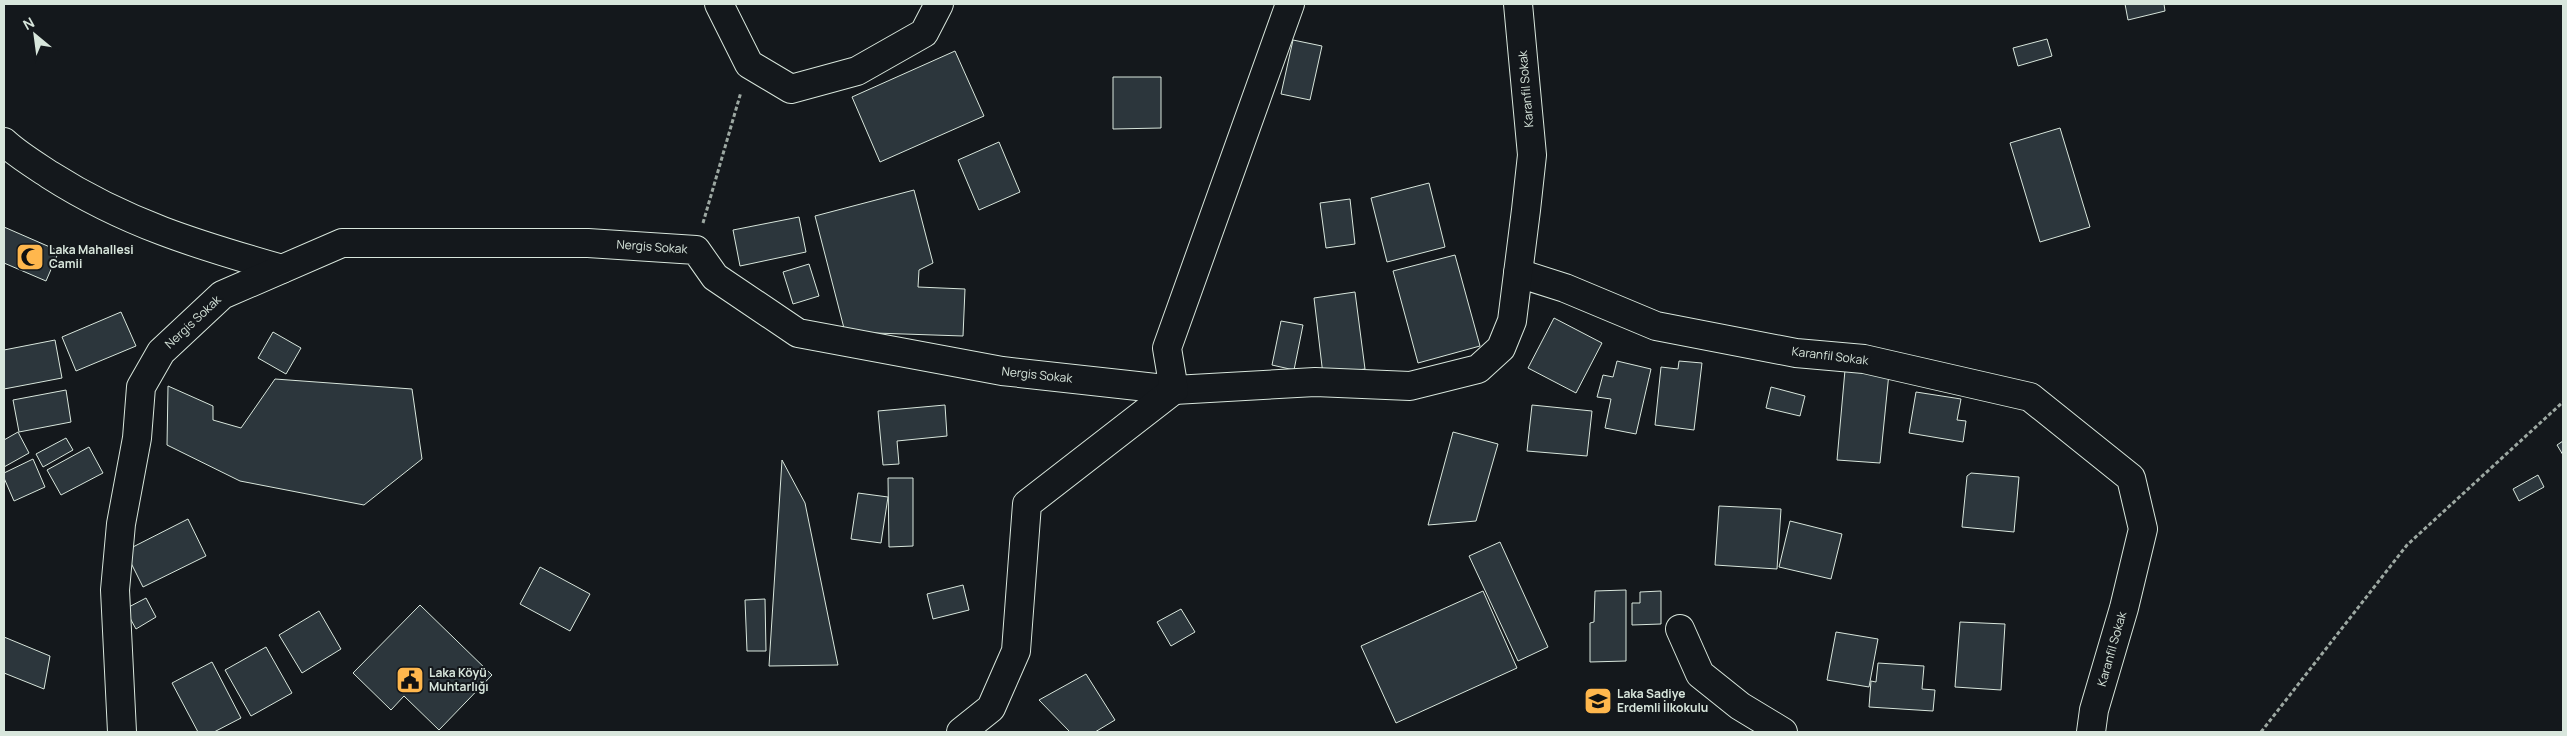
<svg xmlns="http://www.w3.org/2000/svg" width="2567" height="736" font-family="Manrope,sans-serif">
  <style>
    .building { fill: #2c363c; stroke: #d8e6dc }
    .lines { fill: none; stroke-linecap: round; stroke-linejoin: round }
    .street-casing { stroke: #d8e6dc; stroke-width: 30 }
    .path { stroke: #9da8a2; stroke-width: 3; stroke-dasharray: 4 2.5; stroke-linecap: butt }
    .street { stroke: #14181c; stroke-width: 28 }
    .labels { text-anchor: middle; stroke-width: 4; stroke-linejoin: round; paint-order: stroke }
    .street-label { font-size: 12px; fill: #d8e6dc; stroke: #14181c }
    .poi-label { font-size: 12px; font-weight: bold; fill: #d8e6dc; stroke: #14181c; text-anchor: start }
  </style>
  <rect width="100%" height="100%" fill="#14181c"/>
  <g class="building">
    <polygon points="2125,4 2164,4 2165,11 2128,20"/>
    <polygon points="2047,39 2052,56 2018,66 2013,48"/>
    <polygon points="1293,40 1322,46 1310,100 1281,94"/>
    <polygon points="955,51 984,116 880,162 852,97"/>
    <polygon points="1113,77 1161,77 1161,128 1113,129"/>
    <polygon points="2060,128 2090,227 2040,242 2010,143"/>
    <polygon points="999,142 1020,192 979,210 958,160"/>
    <polygon points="1429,183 1445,247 1387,262 1371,198"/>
    <polygon points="914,190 933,263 919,270 918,287 965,289 963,336 845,332 815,216"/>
    <polygon points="1350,199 1355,244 1326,248 1320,203"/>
    <polygon points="799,217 806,252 740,266 733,230"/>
    <polygon points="4,227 59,251 46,281 4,263"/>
    <polygon points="1455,255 1480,346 1418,363 1393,271"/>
    <polygon points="809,264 819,296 793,304 783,272"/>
    <polygon points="1355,292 1365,369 1323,375 1314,298"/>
    <polygon points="121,312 136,346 76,371 62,337"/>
    <polygon points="1554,318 1602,343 1576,393 1528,368"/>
    <polygon points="1281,321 1303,325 1294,370 1272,365"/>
    <polygon points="273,332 301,348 286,374 258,358"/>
    <polygon points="55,340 62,378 4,389 4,350"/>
    <polygon points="1617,361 1651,369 1636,434 1605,428 1611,399 1597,397 1603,375 1613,377"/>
    <polygon points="1679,361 1702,363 1694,430 1655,425 1661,367 1678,369"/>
    <polygon points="1845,370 1889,373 1880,463 1837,460"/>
    <polygon points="275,379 412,389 422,459 364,505 240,481 167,445 168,386 213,406 213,420 241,428"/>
    <polygon points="1771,387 1805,396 1800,416 1766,408"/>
    <polygon points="66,390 71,422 19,432 13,400"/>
    <polygon points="1916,392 1961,399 1957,420 1966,421 1963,442 1909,433"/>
    <polygon points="945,405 947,436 897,441 899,464 883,465 878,411"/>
    <polygon points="1532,405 1592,411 1587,456 1527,451"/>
    <polygon points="18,432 29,453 4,467 4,440"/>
    <polygon points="1453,432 1498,444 1476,521 1428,525"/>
    <polygon points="66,438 73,450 43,467 36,454"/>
    <polygon points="2563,441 2563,455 2557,445"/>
    <polygon points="89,447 103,473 61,495 47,470"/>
    <polygon points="33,459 45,487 14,501 4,478 4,473"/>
    <polygon points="782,460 805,503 838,665 769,666"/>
    <polygon points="1971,473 2019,477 2014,532 1962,527 1967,476"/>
    <polygon points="2538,475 2544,487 2519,501 2513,489"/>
    <polygon points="888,478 913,478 913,546 889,547"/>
    <polygon points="858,493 888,497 881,543 851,539"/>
    <polygon points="1719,506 1781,509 1777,569 1715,565"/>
    <polygon points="188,519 206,556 143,587 125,551"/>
    <polygon points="1790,521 1842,534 1831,579 1779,567"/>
    <polygon points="1500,542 1548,647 1518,661 1469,556"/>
    <polygon points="540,567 590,594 570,631 520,604"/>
    <polygon points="963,585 969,610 933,619 927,594"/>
    <polygon points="1626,590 1626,661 1590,662 1590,623 1594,622 1595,591"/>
    <polygon points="1483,591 1517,668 1396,723 1361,646"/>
    <polygon points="1661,591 1661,624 1632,625 1632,603 1640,603 1640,592"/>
    <polygon points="146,598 156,617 136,629 125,609"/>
    <polygon points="765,599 766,651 747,651 745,600"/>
    <polygon points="420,605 492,675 439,730 404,696 391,710 353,673"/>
    <polygon points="1181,609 1195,632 1171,646 1157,622"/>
    <polygon points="319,611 341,649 302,673 279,635"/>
    <polygon points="1960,622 2005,624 2001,690 1955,687"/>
    <polygon points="1836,632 1878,639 1869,687 1827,680"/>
    <polygon points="4,637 50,656 44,689 4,673"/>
    <polygon points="266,647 292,693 251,716 225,670"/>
    <polygon points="212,662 241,718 214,732 198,732 172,683"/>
    <polygon points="1878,663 1924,666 1922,689 1935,690 1933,711 1869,707 1871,681 1876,682"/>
    <polygon points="1086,674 1115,720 1095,732 1070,732 1039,700"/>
  </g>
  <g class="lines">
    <defs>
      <g id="street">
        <polyline points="719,4 749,64 791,89 857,71 924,33 939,4"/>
        <path d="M4 142C18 155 35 165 50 175 125 223 198 245 282 269"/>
        <polyline points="1518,273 1565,288 1656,326 1796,353 1864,359 2030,397 2131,478 2143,529 2124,608 2094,710 2091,732"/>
        <polyline points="1680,629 1700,674 1740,706 1783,732"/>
        <polyline points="122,732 115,590 121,524 137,438 141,387 161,352 222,295 342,243 588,243 696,250 715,277 798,333 1002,371 1174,390 1315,382 1410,386 1478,369 1501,348 1512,321 1526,210 1532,155 1518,4"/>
        <polyline points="961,732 991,708 1016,651 1027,504 1174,390 1167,348 1290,4"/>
      </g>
    </defs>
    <use href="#street" class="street-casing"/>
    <g class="path">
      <polyline points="703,223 741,92"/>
      <polyline points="2261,732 2407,545 2563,402"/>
    </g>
    <use href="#street" class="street"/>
  </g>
  <defs>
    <symbol id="mosque-square" viewBox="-11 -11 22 22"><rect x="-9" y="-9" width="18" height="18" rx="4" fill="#ffb74d" stroke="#14181c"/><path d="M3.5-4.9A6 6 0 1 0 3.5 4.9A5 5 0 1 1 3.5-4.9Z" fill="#111"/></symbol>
    <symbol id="civic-square" viewBox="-11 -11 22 22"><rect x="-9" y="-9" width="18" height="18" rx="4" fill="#ffb74d" stroke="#14181c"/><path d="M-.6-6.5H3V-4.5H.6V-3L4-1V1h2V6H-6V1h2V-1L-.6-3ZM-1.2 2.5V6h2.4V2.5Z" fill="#111"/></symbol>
    <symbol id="school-square" viewBox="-11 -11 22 22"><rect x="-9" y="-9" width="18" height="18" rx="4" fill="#ffb74d" stroke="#14181c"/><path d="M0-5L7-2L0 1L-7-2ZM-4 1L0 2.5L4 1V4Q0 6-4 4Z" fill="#111"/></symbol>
  </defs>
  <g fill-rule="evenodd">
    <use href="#mosque-square" x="14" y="241" width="32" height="32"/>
    <use href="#civic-square" x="394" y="664" width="32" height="32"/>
    <use href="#school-square" x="1582" y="685" width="32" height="32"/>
  </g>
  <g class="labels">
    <g class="street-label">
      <text transform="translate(1526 89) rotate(-95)" y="4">Karanfil Sokak</text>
      <text transform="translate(652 247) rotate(4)" y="4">Nergis Sokak</text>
      <text transform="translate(193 322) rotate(-43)" y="4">Nergis Sokak</text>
      <text transform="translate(1830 356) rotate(7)" y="4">Karanfil Sokak</text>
      <text transform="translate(1037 375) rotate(6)" y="4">Nergis Sokak</text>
      <text transform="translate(2112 649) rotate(-74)" y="4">Karanfil Sokak</text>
    </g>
    <g class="poi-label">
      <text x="49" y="254">Laka Mahallesi<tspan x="49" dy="14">Camii</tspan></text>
      <text x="429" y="677">Laka Köyü<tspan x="429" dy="14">Muhtarlığı</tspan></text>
      <text x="1617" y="698">Laka Sadiye<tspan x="1617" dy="14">Erdemli İlkokulu</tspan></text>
    </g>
  </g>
  <rect width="2567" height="736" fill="none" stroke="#d8e6dc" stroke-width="10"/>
  <g transform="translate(35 35) rotate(331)" stroke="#14181c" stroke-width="4" paint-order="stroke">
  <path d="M0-4L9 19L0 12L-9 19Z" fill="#d8e6dc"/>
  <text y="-8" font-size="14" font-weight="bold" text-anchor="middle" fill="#d8e6dc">N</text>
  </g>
</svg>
